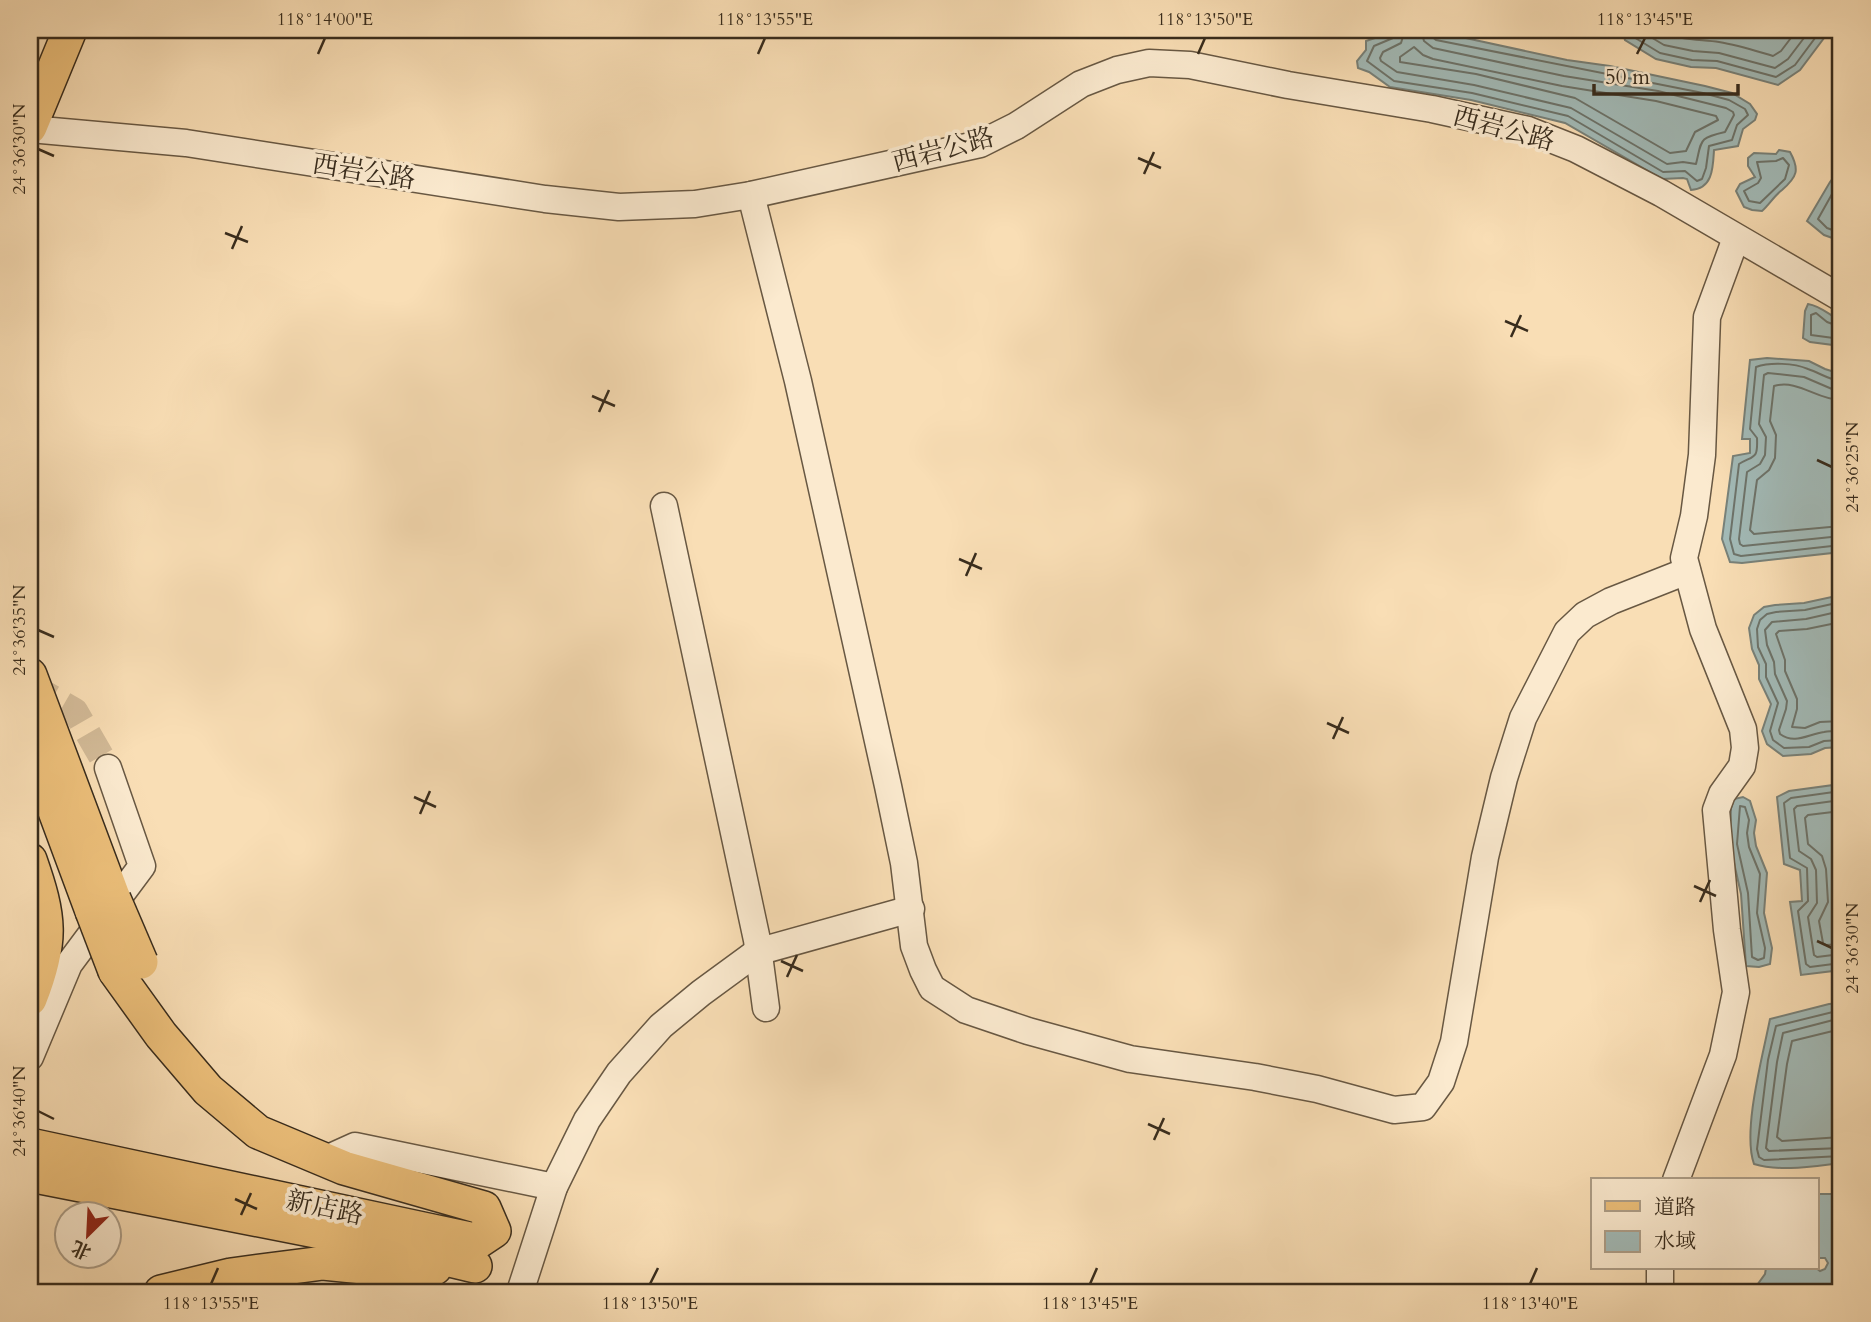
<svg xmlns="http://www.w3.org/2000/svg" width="1871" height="1322" font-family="Cardo,'Noto Serif SC',serif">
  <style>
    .water { fill: #a2bab7; stroke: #788179; stroke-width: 2 }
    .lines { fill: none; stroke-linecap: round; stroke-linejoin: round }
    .shore { stroke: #6d736a; stroke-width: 2 }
    .minor-tunnel { stroke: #d2ba97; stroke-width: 26; stroke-dasharray: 26 13; stroke-linecap: butt }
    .minor-casing { stroke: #685843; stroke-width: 29 }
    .major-casing { stroke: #382c1d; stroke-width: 36 }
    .minor { stroke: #fbeacf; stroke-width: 26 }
    .major { stroke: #ecbf7a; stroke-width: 33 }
    .major-bridge-casing { stroke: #382c1d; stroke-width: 36; stroke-linecap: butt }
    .major-bridge { stroke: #ecbf7a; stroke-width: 33 }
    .ticks { fill: none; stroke: #382c1d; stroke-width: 2.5 }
    .labels { text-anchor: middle; stroke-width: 7; stroke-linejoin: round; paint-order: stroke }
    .street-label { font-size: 26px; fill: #382c1d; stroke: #fbeacf }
    .neatline { fill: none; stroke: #382c1d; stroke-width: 2.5 }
    .ticks-label { font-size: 18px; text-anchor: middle; fill: #382c1d }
  </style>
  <rect width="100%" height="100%" fill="#f9deb5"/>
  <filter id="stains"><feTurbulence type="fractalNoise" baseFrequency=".00286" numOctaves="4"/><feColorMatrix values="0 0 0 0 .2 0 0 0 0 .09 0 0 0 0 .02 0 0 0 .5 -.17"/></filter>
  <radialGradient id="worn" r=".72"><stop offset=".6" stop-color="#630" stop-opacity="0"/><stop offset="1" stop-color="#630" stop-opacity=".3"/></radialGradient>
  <g class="water">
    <path d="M1399 30 1461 37 1567 60 1610 66 1705 86 1732 93 1750 104 1757 114 1755 120 1743 129 1738 146 1714 150C1713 167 1713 189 1691 190L1687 179 1683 178 1662 179 1565 123 1471 100 1390 87 1369 72 1358 68 1357 61 1366 50V41Z"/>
    <polygon points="1622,30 1830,30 1800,70 1778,85 1716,68 1691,67 1656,59 1625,40"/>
    <path d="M1779 150 1790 152C1800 170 1797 177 1782 190 1774 196 1769 205 1762 211L1752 210 1744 207 1736 191 1740 184 1755 177 1748 166V158L1754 153 1776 154Z"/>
    <polygon points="1841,168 1841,241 1824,235 1807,221 1830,182"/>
    <path d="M1808 304C1821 306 1829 315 1841 321V346L1810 342 1803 338 1805 311Z"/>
    <polygon points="1767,358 1809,361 1825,369 1841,374 1841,552 1742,563 1730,562 1722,539 1733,456 1750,453 1750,439 1742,439 1750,360"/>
    <polygon points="1841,595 1841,747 1825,748 1811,754 1783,756 1767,744 1762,731 1771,704 1759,679 1759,665 1752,649 1749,628 1754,615 1764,607 1775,605 1804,603"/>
    <polygon points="1841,784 1841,970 1801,975 1790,902 1802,901 1800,870 1784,864 1777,797 1789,791"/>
    <polygon points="1743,797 1750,801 1756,820 1754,833 1756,846 1767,873 1764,913 1772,948 1770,964 1759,967 1746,966 1741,894 1730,845 1731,808 1734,799"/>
    <path d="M1841 1003V1163C1814 1166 1780 1172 1754 1164 1742 1131 1763 1055 1770 1019L1829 1004Z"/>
    <polygon points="1817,1194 1841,1194 1841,1292 1752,1292 1765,1274 1766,1268 1816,1268 1820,1271 1825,1269 1828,1263 1825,1258 1819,1258 1817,1262"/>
  </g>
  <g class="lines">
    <g class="shore">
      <polyline points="1397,30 1393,38 1374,46 1367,61 1394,81 1472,93 1568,116 1663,172 1685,171 1697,181 1702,179 1706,168 1709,146 1732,140 1737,125 1748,115 1745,109 1729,100 1703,93 1436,40 1431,36 1429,30"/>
      <path d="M1405 30 1401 43 1383 52 1380 58 1381 61 1397 72 1474 85 1571 108 1667 164 1683 162 1696 164C1702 140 1698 138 1725 132L1734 115 1733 112 1726 108 1658 91 1564 76 1433 48 1424 41 1421 30"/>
      <polyline points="1629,30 1632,36 1660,53 1692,60 1717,61 1776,77 1795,65 1821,30"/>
      <polyline points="1639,30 1664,45 1693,51 1719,53 1775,68 1788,59 1810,30"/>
      <path d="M1661 30C1679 41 1699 39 1719 42 1738 45 1756 51 1773 56L1781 51 1797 30"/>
      <polygon points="1414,47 1423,55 1433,59 1562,86 1656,101 1716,116 1718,120 1695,132 1686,151 1670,153 1575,98 1476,74 1400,62 1400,57"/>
      <polygon points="1783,158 1789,165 1785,179 1760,203 1749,201 1744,191 1758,183 1761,178 1757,162 1776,161"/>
      <polyline points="1841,178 1818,219 1827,228 1841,233"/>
      <polyline points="1841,327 1827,322 1816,313 1811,315 1811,335 1841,339"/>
      <path d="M1841 381C1829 380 1820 373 1808 369 1794 363 1770 362 1756 367L1750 429 1757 438C1758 460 1754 455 1739 464L1730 539 1734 554 1741 556 1841 545"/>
      <polyline points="1841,389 1832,389 1804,377 1768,373 1764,375 1759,424 1766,437 1765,455 1760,464 1747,472 1739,539 1740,544 1743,546 1841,536"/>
      <path d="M1841 400C1817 400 1798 379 1774 386L1770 421 1776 435 1775 458 1769 470 1757 480 1750 530 1754 534 1841 526"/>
      <polyline points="1841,602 1805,610 1776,612 1767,614 1760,620 1757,629 1758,647 1766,664 1766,677 1778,703 1770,731 1773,740 1784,748 1809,747 1824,741 1841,740"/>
      <path d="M1841 611 1806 619 1772 622 1765 630 1767 645 1774 662 1775 674 1787 701 1786 709 1779 730 1780 734C1795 745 1808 734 1824 732 1829 731 1836 731 1841 731"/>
      <polyline points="1841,622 1807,629 1779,631 1776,634 1785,660 1785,671 1797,699 1797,709 1792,727 1805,728 1820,722 1841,721"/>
      <polyline points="1841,791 1791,798 1784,803 1790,858 1807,868 1808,901 1798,911 1806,964 1810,967 1841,963"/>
      <polyline points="1841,800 1797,806 1794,809 1799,851 1811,859 1816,870 1817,903 1808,917 1814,955 1817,957 1841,954"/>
      <polygon points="1740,806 1745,807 1749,820 1747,833 1749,847 1760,874 1757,913 1765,948 1764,958 1758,960 1752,957 1748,893 1737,844"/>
      <polyline points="1841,811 1808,815 1805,818 1808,844 1822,856 1826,869 1828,902 1819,921 1823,943 1826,945 1841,944"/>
      <polyline points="1841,1010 1776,1026 1768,1060 1757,1149 1759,1157 1764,1160 1841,1156"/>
      <polyline points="1841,1018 1783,1033 1777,1062 1766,1148 1769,1151 1841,1148"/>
      <polyline points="1841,1029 1792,1041 1787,1064 1777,1137 1782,1141 1841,1137"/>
    </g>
    <polyline class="minor-tunnel" points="30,685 75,711 108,768"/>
    <defs>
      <g id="minor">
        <polyline points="30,129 186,143 545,199 619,207 695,204 751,195 980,144 1016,126 1081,84 1117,70 1149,63 1190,65 1288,85 1432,109 1528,130 1576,149 1661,193 1841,298"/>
        <polyline points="751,195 798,381 888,786 904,863 914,946 923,970 932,988 966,1010 1028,1031 1130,1059 1255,1077 1317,1089 1394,1110 1423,1107 1441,1082 1454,1042 1485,857 1504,778 1523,718 1567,632 1585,615 1611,601 1687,571"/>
        <polyline points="664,506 757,940 766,1008"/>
        <polyline points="30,1057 69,964 142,866 108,768"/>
        <polyline points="324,1160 355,1146 554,1187"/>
        <polyline points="1676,1180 1723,1055 1736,992 1727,930 1716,810 1722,794 1742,766 1745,748 1743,729 1703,629 1684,558 1694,516 1702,455 1707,317 1736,238"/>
        <polyline points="1660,1268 1660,1292"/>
        <polyline points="520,1292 554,1187 587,1120 619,1073 661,1026 701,993 757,952 911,909"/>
      </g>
      <g id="major">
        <polyline points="30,127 70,30"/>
        <polyline points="30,675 114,899"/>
        <polyline points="30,744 92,911"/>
        <path d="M30 860C50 917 53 941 30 999"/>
        <polyline points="30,1145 479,1241 494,1231 484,1208 344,1168 258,1132 208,1090 161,1035 115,971"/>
        <polyline points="30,1175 387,1245 475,1266"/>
        <polyline points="161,1292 231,1275 323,1263 393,1270 435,1268"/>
      </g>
    </defs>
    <use href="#minor" class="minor-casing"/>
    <use href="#major" class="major-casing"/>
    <use href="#minor" class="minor"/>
    <use href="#major" class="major"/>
    <defs>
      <g id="major-bridge">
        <polyline points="114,899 141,962"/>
        <polyline points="92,911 115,971"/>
      </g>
    </defs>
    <use href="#major-bridge" class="major-bridge-casing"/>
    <use href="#major-bridge" class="major-bridge"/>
  </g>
  <path class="ticks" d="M318 54 325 38M758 54 765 38M1198 54 1205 38M1637 54 1645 38M38 149 54 156M1138 158 1161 168M1144 174 1154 152M225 233 248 242M232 249 242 226M1505 321 1528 331M1511 337 1521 315M592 396 615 406M599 412 609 390M1817 460 1832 467M959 559 982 569M966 576 976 553M38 630 54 637M1327 723 1349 733M1333 739 1343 717M414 797 436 807M420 814 430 791M1694 886 1716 896M1700 902 1710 880M1817 941 1832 948M781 961 803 971M787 977 797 955M38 1111 54 1119M1148 1124 1170 1134M1154 1140 1164 1118M235 1199 257 1209M241 1215 251 1193M211 1284 218 1268M650 1284 658 1268M1090 1284 1097 1268M1530 1284 1537 1268"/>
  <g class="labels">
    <g class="street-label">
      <text transform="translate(1504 128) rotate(15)" y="9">西岩公路</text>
      <text transform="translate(943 149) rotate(-15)" y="9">西岩公路</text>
      <text transform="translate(364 171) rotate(9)" y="9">西岩公路</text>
      <text transform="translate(325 1207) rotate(12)" y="9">新店路</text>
    </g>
  </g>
  <rect width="1871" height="1322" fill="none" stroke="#f9deb5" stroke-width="77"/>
  <rect x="1591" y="1178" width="228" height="91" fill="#fbeacf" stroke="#ad9e88" stroke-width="2"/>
  <rect x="1605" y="1201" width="35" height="10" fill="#ecbf7a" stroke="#ad9e88" stroke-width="2"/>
  <text x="1654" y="1214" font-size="21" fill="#382c1d">道路</text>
  <rect x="1605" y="1231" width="35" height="21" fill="#a2bab7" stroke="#ad9e88" stroke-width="2"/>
  <text x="1654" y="1248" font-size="21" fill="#382c1d">水域</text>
  <g transform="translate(88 1235) rotate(204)"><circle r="33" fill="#fbeacf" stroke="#ad9e88" stroke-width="2"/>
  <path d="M0-5L12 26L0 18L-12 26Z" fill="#8f2418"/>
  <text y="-10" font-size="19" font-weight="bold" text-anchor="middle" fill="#382c1d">北</text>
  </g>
  <path d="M1594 84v10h144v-10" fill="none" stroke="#382c1d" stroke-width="3.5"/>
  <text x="1605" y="84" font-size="21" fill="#382c1d" stroke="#fbeacf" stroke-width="5" paint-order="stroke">50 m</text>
  <rect x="38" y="38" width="1794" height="1246" class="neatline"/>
  <g class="ticks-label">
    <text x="325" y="25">118°14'00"E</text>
    <text x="765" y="25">118°13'55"E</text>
    <text x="1205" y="25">118°13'50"E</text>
    <text x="1645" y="25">118°13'45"E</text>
    <text transform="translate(19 149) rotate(-90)" y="6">24°36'30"N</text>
    <text transform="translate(1852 467) rotate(-90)" y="6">24°36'25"N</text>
    <text transform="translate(19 630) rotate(-90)" y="6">24°36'35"N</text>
    <text transform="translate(1852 948) rotate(-90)" y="6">24°36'30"N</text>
    <text transform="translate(19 1111) rotate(-90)" y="6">24°36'40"N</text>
    <text x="211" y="1309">118°13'55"E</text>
    <text x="650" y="1309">118°13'50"E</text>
    <text x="1090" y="1309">118°13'45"E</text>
    <text x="1530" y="1309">118°13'40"E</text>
  </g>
  <rect width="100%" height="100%" filter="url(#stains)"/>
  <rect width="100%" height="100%" fill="url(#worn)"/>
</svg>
